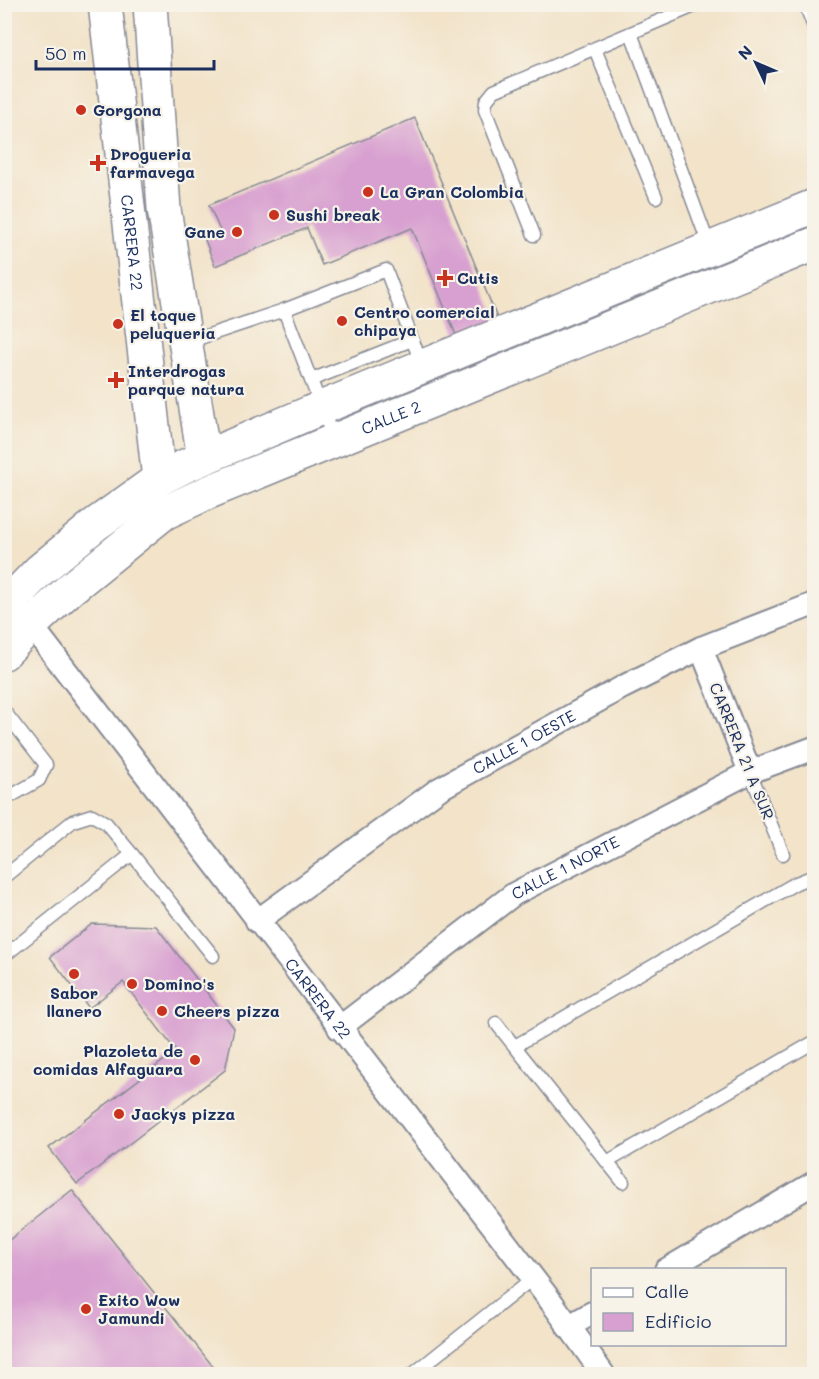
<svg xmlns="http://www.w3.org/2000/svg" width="819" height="1379" font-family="Mali,sans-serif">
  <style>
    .building { fill: #d8a0d0 }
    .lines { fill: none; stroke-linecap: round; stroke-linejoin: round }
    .lane-casing { stroke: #868994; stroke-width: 15 }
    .street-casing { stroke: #868994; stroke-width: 26 }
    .secondary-casing { stroke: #868994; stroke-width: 36 }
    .lane { stroke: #fff; stroke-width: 12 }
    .street { stroke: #fff; stroke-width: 22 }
    .secondary { stroke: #fff; stroke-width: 33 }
    .poi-dot { fill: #c8321e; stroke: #f7f3e8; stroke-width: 2 }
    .labels { text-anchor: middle; stroke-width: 4.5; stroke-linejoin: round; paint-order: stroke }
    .poi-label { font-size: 16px; font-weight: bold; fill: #1b2f5e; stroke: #f7f3e8; text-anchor: start }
    .street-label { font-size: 16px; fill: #1b2f5e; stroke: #f7f3e8 }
  </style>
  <rect width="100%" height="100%" fill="#f7f3e8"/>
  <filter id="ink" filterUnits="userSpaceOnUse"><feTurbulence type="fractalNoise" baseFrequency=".0167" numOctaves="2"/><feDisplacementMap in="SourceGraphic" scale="12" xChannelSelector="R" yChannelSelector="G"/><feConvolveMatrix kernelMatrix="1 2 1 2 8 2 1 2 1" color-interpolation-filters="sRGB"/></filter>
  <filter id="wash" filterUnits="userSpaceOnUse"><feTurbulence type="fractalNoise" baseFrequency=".008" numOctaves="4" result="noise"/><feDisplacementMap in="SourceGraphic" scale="24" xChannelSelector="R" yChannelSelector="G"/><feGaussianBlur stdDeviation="1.35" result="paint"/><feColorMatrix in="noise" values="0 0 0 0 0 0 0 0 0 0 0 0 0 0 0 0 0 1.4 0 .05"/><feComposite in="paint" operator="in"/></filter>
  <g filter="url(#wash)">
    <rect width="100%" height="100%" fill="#f2e3c9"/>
    <g id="blocks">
      <g class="building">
        <polygon points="415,118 502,330 461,347 412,228 322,265 307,228 215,266 205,240 221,233 209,205"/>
        <polygon points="92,924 156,926 234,1028 225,1070 77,1184 49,1148 176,1051 123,982 89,1008 50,957"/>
        <polygon points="72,1190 219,1374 4,1374 4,1244"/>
      </g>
    </g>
  </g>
  <g filter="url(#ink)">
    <use href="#blocks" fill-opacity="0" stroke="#868994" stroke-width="1.5"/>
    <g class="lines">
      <defs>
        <g id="lane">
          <polyline points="805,4 814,27"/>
          <polyline points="631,33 710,248"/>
          <polyline points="595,49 656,197"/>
          <polyline points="534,235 485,110 486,101 494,91 699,4"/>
          <polyline points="284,310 334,440"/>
          <polyline points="188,342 284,310 386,270 422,365"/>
          <polyline points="311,380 412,340"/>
          <polyline points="4,711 46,765 39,780 4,800"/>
          <polyline points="750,772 783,854"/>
          <polyline points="4,877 73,821 92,815 106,823 132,854"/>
          <polyline points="4,956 132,854 213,956"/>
          <polyline points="496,1023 623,1182"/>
          <polyline points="515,1046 796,883 814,876"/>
          <polyline points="607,1162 814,1042"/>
          <polyline points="413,1374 533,1278"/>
        </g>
        <g id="street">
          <path id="s1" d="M31 625 553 1304 603 1374"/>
          <polyline points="701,648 750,772"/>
          <path id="s2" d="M257 921 439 789 623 687 701 648 814 604"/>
          <path id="s3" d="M339 1028 514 894 750 772 814 748"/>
          <polyline points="666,1270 814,1183"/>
          <polyline points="568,1327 592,1313"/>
        </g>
        <g id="secondary">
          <path id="s4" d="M105 4 159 479"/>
          <polyline points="150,4 164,209 204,458"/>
          <polyline points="4,607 39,571 96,524 159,479 187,465 321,408 814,206"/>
          <path id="s5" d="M4 653 31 625 70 589 164 513 209 492 814 244"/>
        </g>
      </defs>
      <use href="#lane" class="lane-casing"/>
      <use href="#street" class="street-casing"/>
      <use href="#secondary" class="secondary-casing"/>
      <use href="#lane" class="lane"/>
      <use href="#street" class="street"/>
      <use href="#secondary" class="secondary"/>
    </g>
  </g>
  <g class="poi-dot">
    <circle cx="81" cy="110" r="6"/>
    <path d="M95 154h6v6h6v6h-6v6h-6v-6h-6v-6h6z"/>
    <circle cx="368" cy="192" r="6"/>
    <circle cx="274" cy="215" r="6"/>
    <circle cx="237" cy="232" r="6"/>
    <path d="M442 269h6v6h6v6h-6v6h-6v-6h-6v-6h6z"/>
    <circle cx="342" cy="321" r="6"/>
    <circle cx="118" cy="324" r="6"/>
    <path d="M113 371h6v6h6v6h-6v6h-6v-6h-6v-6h6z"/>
    <circle cx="74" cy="974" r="6"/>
    <circle cx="132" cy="984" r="6"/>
    <circle cx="162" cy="1011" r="6"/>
    <circle cx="195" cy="1060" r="6"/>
    <circle cx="119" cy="1114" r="6"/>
    <circle cx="86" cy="1309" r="6"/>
  </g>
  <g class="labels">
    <g class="poi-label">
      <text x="93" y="116">Gorgona</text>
      <text x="110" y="160">Drogueria<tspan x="110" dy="18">farmavega</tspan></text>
      <text x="380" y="198">La Gran Colombia</text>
      <text x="286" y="221">Sushi break</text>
      <text x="225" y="238" text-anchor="end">Gane</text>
      <text x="457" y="284">Cutis</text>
      <text x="354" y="318">Centro comercial<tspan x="354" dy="18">chipaya</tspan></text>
      <text x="130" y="321">El toque<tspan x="130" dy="18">peluqueria</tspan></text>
      <text x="128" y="377">Interdrogas<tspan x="128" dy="18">parque natura</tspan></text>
      <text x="144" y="990">Domino's</text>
      <text x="74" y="999" text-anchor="middle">Sabor<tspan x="74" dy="18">llanero</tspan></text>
      <text x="174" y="1017">Cheers pizza</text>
      <text x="183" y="1057" text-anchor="end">Plazoleta de<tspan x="183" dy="18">comidas Alfaguara</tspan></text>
      <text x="131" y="1120">Jackys pizza</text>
      <text x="98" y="1306">Exito Wow<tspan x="98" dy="18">Jamundi</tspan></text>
    </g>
    <g class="street-label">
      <text dy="6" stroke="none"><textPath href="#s4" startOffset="240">CARRERA 22</textPath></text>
      <text dy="6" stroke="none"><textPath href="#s5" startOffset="459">CALLE 2</textPath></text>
      <text dy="6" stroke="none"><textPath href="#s2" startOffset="322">CALLE 1 OESTE</textPath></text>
      <text transform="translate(742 751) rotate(68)" y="6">CARRERA 21 A SUR</text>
      <text dy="6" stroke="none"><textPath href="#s3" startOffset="278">CALLE 1 NORTE</textPath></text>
      <text dy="6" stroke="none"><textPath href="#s1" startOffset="471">CARRERA 22</textPath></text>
    </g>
  </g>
  <rect width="819" height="1379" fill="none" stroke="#f7f3e8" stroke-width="24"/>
  <rect x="591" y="1268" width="195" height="78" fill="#f7f3e8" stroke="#9fa5b1" stroke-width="1.5"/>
  <rect x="603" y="1288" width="30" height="9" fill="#ffffff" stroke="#9fa5b1" stroke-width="1.5"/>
  <text x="645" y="1298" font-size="18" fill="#1b2f5e">Calle</text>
  <rect x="603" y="1313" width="30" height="18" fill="#d8a0d0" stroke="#9fa5b1" stroke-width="1.5"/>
  <text x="645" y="1328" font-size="18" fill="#1b2f5e">Edificio</text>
  <g transform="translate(756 63) rotate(314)" stroke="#f7f3e8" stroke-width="4.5" paint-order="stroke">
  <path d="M0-4.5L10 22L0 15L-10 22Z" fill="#1b2f5e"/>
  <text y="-9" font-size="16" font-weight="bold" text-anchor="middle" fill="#1b2f5e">N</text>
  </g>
  <path d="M36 60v9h178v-9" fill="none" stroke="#1b2f5e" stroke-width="3"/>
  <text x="45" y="60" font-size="18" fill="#1b2f5e" stroke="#f7f3e8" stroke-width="4.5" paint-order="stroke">50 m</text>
</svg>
